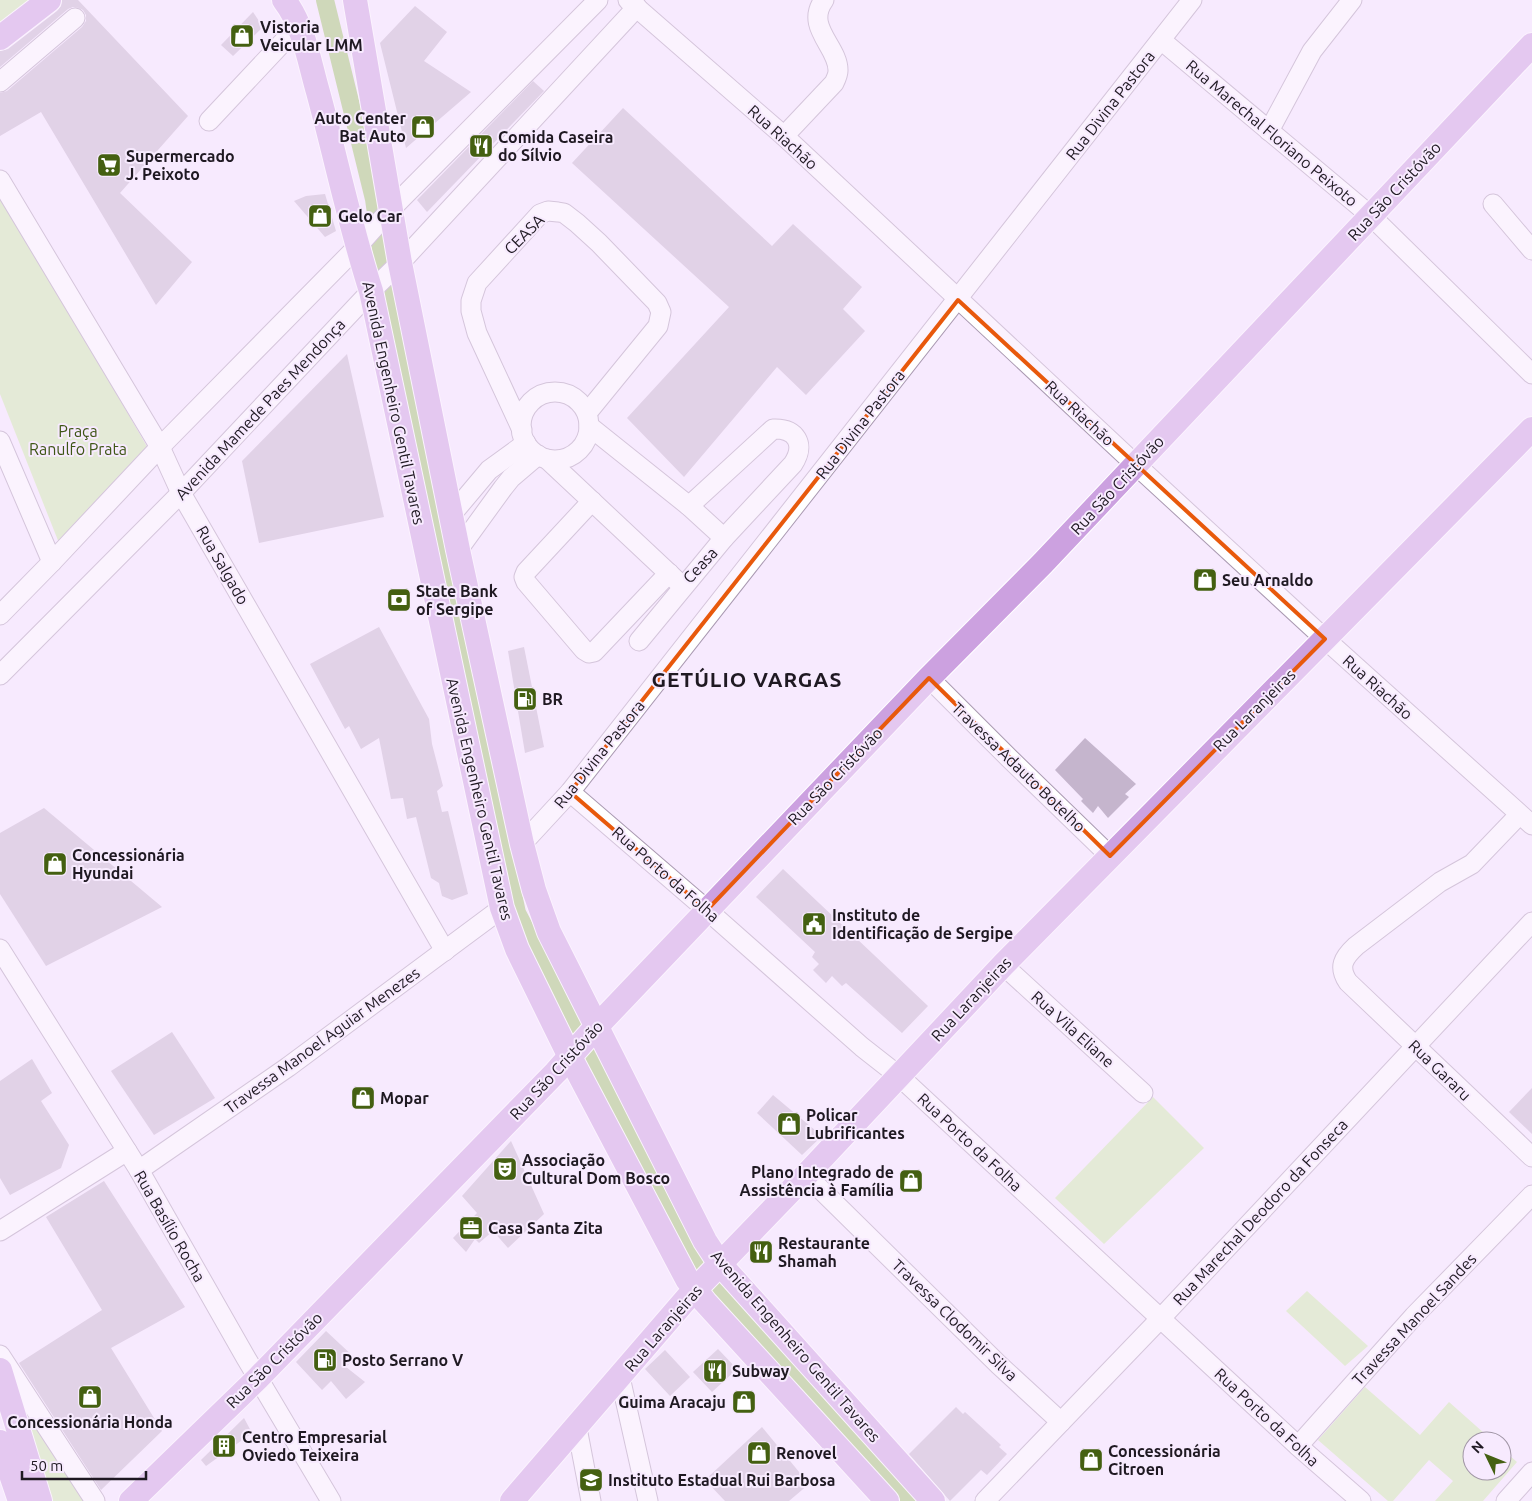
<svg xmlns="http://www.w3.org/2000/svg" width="1532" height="1501" font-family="Ubuntu,sans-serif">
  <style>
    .green { fill: #cdeba8 }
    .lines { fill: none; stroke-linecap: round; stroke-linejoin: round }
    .canal { stroke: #9ec468; stroke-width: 18 }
    .building { fill: #c5b5cd }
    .minor-casing { stroke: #aa9ab2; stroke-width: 21 }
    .major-casing { stroke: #fff; stroke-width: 26 }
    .minor { stroke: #fff; stroke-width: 19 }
    .major { stroke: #cca1e0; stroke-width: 24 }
    .marked { fill: none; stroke: #e8590c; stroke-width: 4; stroke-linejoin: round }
    .labels { text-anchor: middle; stroke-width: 4; stroke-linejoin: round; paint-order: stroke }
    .poi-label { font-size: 16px; font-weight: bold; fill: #1f1922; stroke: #f7eafe; text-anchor: start }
    .street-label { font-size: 16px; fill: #1f1922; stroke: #f7eafe }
    .park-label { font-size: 16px; fill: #3e5615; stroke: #f7eafe }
    .district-label { font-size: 21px; font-weight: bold; letter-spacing: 1px; fill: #1f1922; stroke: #f7eafe }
  </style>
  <rect width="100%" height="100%" fill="#f7eafe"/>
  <g class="green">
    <polygon points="0,0 40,0 0,32"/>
    <polygon points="0,192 149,450 59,543 0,394"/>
    <polygon points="1153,1097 1204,1148 1104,1244 1055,1198"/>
    <polygon points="1307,1291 1368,1346 1345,1366 1286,1311"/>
    <polygon points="6,1371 86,1501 46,1501"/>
    <polygon points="1365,1387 1420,1435 1449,1402 1493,1441 1472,1441 1472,1471 1502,1471 1502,1449 1517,1462 1483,1501 1435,1501 1453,1481 1429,1460 1393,1501 1388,1501 1318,1440"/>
  </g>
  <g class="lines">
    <polyline class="canal" points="325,0 374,199 392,328 517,913 715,1289 909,1501"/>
  </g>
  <g class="building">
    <polygon points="62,0 78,0 188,116 120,193 192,262 156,305 41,112 0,136 0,93 7,91 82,27 86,21 86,15 83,10 79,8 73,7 68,9 0,67 0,51 8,49 57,11 61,6"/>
    <polygon points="415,6 447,32 424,61 471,92 406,148 380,43"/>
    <polygon points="253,12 263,27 233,56 221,45"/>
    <polygon points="533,81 544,91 427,212 417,200"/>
    <polygon points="623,108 772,246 793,224 862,287 843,309 865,331 806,395 777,367 684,477 627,418 729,307 572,163"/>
    <polygon points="325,194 336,231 325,237 294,201 306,196"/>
    <polygon points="347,354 384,517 259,543 242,461"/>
    <polygon points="379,627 429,719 432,744 443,786 437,791 442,812 448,811 468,894 452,900 442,896 439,883 431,878 416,817 407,819 403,798 391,799 379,738 361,749 349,726 345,729 310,664"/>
    <polygon points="524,647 544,747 525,753 508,651"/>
    <polygon points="1085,738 1136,784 1125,794 1129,797 1108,818 1098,806 1093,813 1081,801 1083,799 1055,770"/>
    <polygon points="44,808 162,907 46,966 0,894 0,833"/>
    <polygon points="783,869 928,1006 902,1033 846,983 842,986 832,976 826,983 813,970 819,964 812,957 815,952 756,897"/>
    <polygon points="172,1032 215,1098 154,1135 111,1071"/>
    <polygon points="32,1059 52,1093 41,1101 69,1145 61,1168 10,1195 0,1178 0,1081"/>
    <polygon points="1532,1088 1532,1134 1509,1112"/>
    <polygon points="773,1095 822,1136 802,1155 757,1113"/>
    <polygon points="511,1141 544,1214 508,1248 493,1231 479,1243 475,1239 466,1252 453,1238 477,1213 462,1196"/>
    <polygon points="104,1181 185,1307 111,1348 162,1431 101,1490 19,1363 102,1310 46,1217"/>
    <polygon points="326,1331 355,1358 346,1367 365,1382 346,1399 331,1381 322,1390 296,1362"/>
    <polygon points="718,1349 737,1369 712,1392 693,1372"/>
    <polygon points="665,1350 690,1377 670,1396 645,1369"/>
    <polygon points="956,1407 963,1414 965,1412 1001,1445 999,1447 1007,1454 987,1475 981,1470 950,1501 909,1454"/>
    <polygon points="244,1418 252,1433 206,1466 201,1460"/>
    <polygon points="762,1427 809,1484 789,1501 725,1501 705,1480"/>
  </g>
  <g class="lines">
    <defs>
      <g id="minor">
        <polyline points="628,0 784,136 1136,465 1325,639 1532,825"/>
        <polyline points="1161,40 1371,216 1532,374"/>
        <polyline points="0,82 75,18"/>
        <polyline points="209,121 299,25"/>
        <polyline points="1269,131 1312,51 1352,0"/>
        <path d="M784 136 834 83C836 79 838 75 838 71 839 47 804 27 824 0"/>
        <polyline points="0,180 160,447 181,493 445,951"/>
        <polyline points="1493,204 1532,250"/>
        <circle cx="555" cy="426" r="34"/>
        <polyline points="589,426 689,506 724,538"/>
        <polyline points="522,430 477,333 471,311 471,301 477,283 540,214 548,211 558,212 564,213 577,223 599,243 657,303 661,312 658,326 587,413"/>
        <polyline points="0,441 52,562"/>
        <polyline points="547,459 677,581"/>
        <polyline points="592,501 526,572 524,577 526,582 584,650 589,653 594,652 669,573"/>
        <polyline points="452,514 489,470 526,443"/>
        <polyline points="458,550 503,488 511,478 538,455"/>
        <polyline points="0,615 52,562 160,447 357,247 390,210 598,0"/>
        <path d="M639 641 724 538 793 464C806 444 796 428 773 429L689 506"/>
        <polyline points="0,675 181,493 371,291 400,263 637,7"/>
        <polyline points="929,678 1009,758 1110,856"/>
        <polyline points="570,792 707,910 862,1047 899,1076 1298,1446 1361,1501"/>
        <path d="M1519 815 1472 864 1440 882 1356 946C1343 958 1338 967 1348 982L1532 1157"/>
        <polyline points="522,844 570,792 1192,0"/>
        <polyline points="0,949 139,1170 246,1358 331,1501"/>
        <polyline points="1003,965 1143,1093"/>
        <polyline points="139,1170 288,1067 502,908"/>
        <polyline points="806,1175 999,1365 1061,1422"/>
        <polyline points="0,1231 127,1151"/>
        <polyline points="0,1355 95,1501"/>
        <polyline points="620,1377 648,1501"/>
        <polyline points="577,1428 591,1501"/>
        <polyline points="1298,1446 1414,1316 1532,1195"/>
        <polyline points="985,1501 1161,1318 1532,922"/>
        <polyline points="1506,1501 1532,1472"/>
      </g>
      <g id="major">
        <path d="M284 0C304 26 309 61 318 92 336 158 350 226 371 291L502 908 517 949 570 1057 687 1279 705 1302 887 1501"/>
        <polyline points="355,0 400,263 458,550 522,844 534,890 549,932 705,1241 720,1264 933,1501"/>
        <polyline points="0,38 49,0"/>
        <polyline points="0,1370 40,1501"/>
        <polyline points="0,1442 20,1501"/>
        <polyline points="131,1501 258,1378 556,1072 597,1026 929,678 1043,563 1532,45"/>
        <polyline points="512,1501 688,1297 806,1175 1003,965 1532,429"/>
      </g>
    </defs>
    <use href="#minor" class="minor-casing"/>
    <use href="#major" class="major-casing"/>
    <use href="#minor" class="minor"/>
    <use href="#major" class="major"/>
  </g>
  <path d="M0 0H1532V1501H0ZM958 300 1325 639 1110 856 929 678 707 910 570 792Z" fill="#f7eafe" fill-opacity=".55" fill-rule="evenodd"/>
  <path class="marked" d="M958 300 1325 639 1110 856 929 678 707 910 570 792Z"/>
  <defs>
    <symbol id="shop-square" viewBox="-11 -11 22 22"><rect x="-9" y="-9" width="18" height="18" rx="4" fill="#446011" stroke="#f7eafe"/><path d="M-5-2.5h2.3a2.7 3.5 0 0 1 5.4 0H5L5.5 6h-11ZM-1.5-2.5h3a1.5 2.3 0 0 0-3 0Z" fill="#fff"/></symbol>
    <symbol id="restaurant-square" viewBox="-11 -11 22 22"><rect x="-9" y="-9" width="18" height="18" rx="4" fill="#446011" stroke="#f7eafe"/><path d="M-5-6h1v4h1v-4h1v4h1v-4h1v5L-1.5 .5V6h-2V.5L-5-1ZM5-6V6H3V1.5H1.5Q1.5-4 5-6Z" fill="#fff"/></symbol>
    <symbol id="supermarket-square" viewBox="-11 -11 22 22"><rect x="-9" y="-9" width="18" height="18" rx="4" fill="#446011" stroke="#f7eafe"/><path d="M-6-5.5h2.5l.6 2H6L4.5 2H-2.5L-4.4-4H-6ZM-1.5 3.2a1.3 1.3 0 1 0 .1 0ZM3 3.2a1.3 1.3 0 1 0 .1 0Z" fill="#fff"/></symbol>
    <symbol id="bank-square" viewBox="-11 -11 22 22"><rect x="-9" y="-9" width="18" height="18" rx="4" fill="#446011" stroke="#f7eafe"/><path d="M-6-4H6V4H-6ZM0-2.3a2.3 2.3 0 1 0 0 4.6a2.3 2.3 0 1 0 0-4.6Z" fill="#fff"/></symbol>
    <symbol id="fuel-square" viewBox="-11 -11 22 22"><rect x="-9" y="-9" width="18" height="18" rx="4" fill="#446011" stroke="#f7eafe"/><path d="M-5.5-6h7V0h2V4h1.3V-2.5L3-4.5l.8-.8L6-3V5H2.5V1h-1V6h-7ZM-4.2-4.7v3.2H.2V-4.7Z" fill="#fff"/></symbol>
    <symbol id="civic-square" viewBox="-11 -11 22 22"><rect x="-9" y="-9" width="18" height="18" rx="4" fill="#446011" stroke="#f7eafe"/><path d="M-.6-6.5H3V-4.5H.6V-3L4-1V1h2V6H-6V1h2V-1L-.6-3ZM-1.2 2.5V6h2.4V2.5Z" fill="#fff"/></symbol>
    <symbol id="theatre-square" viewBox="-11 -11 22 22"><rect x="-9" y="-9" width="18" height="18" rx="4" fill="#446011" stroke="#f7eafe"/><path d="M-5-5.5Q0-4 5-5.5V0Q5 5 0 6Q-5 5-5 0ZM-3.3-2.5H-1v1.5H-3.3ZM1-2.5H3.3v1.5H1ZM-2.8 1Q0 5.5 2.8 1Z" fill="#fff"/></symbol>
    <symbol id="office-square" viewBox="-11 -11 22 22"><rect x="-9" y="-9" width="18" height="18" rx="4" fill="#446011" stroke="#f7eafe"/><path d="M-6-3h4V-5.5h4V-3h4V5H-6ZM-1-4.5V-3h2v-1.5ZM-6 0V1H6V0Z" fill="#fff"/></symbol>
    <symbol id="building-square" viewBox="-11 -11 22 22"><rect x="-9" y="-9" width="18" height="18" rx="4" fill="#446011" stroke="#f7eafe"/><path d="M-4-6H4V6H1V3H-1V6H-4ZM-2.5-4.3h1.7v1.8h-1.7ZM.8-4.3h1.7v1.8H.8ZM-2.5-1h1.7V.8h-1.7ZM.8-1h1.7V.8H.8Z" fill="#fff"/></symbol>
    <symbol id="school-square" viewBox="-11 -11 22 22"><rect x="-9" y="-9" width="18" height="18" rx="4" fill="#446011" stroke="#f7eafe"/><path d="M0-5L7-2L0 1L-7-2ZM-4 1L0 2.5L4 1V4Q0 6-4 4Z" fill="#fff"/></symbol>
  </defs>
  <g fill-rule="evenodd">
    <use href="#shop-square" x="228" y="22" width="28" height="28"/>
    <use href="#shop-square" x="409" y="113" width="28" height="28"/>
    <use href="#restaurant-square" x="467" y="132" width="28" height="28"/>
    <use href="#supermarket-square" x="95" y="151" width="28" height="28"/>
    <use href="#shop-square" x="306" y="202" width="28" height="28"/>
    <use href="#shop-square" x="1191" y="566" width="28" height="28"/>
    <use href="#bank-square" x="385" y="586" width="28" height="28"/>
    <use href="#fuel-square" x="511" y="685" width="28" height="28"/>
    <use href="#shop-square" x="41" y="850" width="28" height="28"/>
    <use href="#civic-square" x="800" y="910" width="28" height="28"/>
    <use href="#shop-square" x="349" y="1084" width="28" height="28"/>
    <use href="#shop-square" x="775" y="1110" width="28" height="28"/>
    <use href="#theatre-square" x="491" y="1155" width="28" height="28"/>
    <use href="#shop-square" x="897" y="1167" width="28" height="28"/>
    <use href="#office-square" x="457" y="1214" width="28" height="28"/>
    <use href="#restaurant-square" x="747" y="1238" width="28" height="28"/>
    <use href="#fuel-square" x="311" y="1346" width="28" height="28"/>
    <use href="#restaurant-square" x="701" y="1357" width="28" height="28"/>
    <use href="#shop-square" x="76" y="1383" width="28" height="28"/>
    <use href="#shop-square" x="730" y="1388" width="28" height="28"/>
    <use href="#building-square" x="210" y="1432" width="28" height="28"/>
    <use href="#shop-square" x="745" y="1439" width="28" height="28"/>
    <use href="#shop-square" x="1077" y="1446" width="28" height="28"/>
    <use href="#school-square" x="577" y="1466" width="28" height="28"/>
  </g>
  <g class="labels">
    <g class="poi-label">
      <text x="260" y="33">Vistoria<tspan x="260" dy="18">Veicular LMM</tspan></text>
      <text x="406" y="124" text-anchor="end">Auto Center<tspan x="406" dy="18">Bat Auto</tspan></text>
      <text x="498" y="143">Comida Caseira<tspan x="498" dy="18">do Sílvio</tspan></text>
      <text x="126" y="162">Supermercado<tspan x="126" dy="18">J. Peixoto</tspan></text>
      <text x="338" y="222">Gelo Car</text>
      <text x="1222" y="586">Seu Arnaldo</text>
      <text x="416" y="597">State Bank<tspan x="416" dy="18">of Sergipe</tspan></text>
      <text x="542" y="705">BR</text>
      <text x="72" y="861">Concessionária<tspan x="72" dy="18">Hyundai</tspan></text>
      <text x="832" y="921">Instituto de<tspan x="832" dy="18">Identificação de Sergipe</tspan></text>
      <text x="380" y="1104">Mopar</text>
      <text x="806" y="1121">Policar<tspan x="806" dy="18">Lubrificantes</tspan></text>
      <text x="522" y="1166">Associação<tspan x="522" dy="18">Cultural Dom Bosco</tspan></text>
      <text x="894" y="1178" text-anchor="end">Plano Integrado de<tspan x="894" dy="18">Assistência à Família</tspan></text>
      <text x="488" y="1234">Casa Santa Zita</text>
      <text x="778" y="1249">Restaurante<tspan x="778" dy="18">Shamah</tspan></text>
      <text x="342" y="1366">Posto Serrano V</text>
      <text x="732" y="1377">Subway</text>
      <text x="726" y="1408" text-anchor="end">Guima Aracaju</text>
      <text x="90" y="1428" text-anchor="middle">Concessionária Honda</text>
      <text x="242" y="1443">Centro Empresarial<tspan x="242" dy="18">Oviedo Teixeira</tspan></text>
      <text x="1108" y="1457">Concessionária<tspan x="1108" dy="18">Citroen</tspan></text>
      <text x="776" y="1459">Renovel</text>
      <text x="608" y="1486">Instituto Estadual Rui Barbosa</text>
    </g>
    <g class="street-label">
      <text transform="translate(1110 105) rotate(-52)" y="6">Rua Divina Pastora</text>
      <text transform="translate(1272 133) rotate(40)" y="6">Rua Marechal Floriano Peixoto</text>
      <text transform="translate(783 137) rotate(42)" y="6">Rua Riachão</text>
      <text transform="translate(1394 191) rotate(-47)" y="6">Rua São Cristóvão</text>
      <text transform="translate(524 234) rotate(-45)" y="6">CEASA</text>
      <text transform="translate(394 403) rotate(78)" y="6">Avenida Engenheiro Gentil Tavares</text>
      <text transform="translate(260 409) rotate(-47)" y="6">Avenida Mamede Paes Mendonça</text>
      <text transform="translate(1080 413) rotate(43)" y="6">Rua Riachão</text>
      <text transform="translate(860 424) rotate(-52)" y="6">Rua Divina Pastora</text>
      <text transform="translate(1117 485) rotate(-47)" y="6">Rua São Cristóvão</text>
      <text transform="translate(223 565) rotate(60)" y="6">Rua Salgado</text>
      <text transform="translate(700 565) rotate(-47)" y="6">Ceasa</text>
      <text transform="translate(1378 687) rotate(42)" y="6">Rua Riachão</text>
      <text transform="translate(1254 710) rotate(-45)" y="6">Rua Laranjeiras</text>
      <text transform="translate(599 754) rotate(-51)" y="6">Rua Divina Pastora</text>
      <text transform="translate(1019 767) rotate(44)" y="6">Travessa Adauto Botelho</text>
      <text transform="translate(835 776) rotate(-46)" y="6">Rua São Cristóvão</text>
      <text transform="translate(480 799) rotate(77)" y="6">Avenida Engenheiro Gentil Tavares</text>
      <text transform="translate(666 874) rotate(41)" y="6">Rua Porto da Folha</text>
      <text transform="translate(971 999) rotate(-47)" y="6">Rua Laranjeiras</text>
      <text transform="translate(1073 1029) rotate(42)" y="6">Rua Vila Eliane</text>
      <text transform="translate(322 1040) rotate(-36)" y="6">Travessa Manoel Aguiar Menezes</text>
      <text transform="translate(556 1070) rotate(-47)" y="6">Rua São Cristóvão</text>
      <text transform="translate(1440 1070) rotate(44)" y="6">Rua Gararu</text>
      <text transform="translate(970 1142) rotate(43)" y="6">Rua Porto da Folha</text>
      <text transform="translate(1260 1212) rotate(-47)" y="6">Rua Marechal Deodoro da Fonseca</text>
      <text transform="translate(170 1226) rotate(60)" y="6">Rua Basílio Rocha</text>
      <text transform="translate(1414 1319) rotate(-47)" y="6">Travessa Manoel Sandes</text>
      <text transform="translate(955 1320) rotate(44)" y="6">Travessa Clodomir Silva</text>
      <text transform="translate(663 1328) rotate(-49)" y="6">Rua Laranjeiras</text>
      <text transform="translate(796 1346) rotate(49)" y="6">Avenida Engenheiro Gentil Tavares</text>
      <text transform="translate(274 1360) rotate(-45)" y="6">Rua São Cristóvão</text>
      <text transform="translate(1267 1417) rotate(43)" y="6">Rua Porto da Folha</text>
    </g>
    <g class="park-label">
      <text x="78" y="437">Praça<tspan x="78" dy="18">Ranulfo Prata</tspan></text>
    </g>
    <g class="district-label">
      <text x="747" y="687">GETÚLIO VARGAS</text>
    </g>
  </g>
  <g transform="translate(1487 1456) rotate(313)"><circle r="24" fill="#f7eafe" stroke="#a196a6"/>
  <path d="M0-4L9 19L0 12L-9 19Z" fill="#446011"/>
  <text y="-8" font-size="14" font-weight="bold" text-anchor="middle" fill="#1f1922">N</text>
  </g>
  <path d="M22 1471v8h124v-8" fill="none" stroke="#1f1922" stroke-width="2.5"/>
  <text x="30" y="1471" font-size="15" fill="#1f1922" stroke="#f7eafe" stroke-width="4" paint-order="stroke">50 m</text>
</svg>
